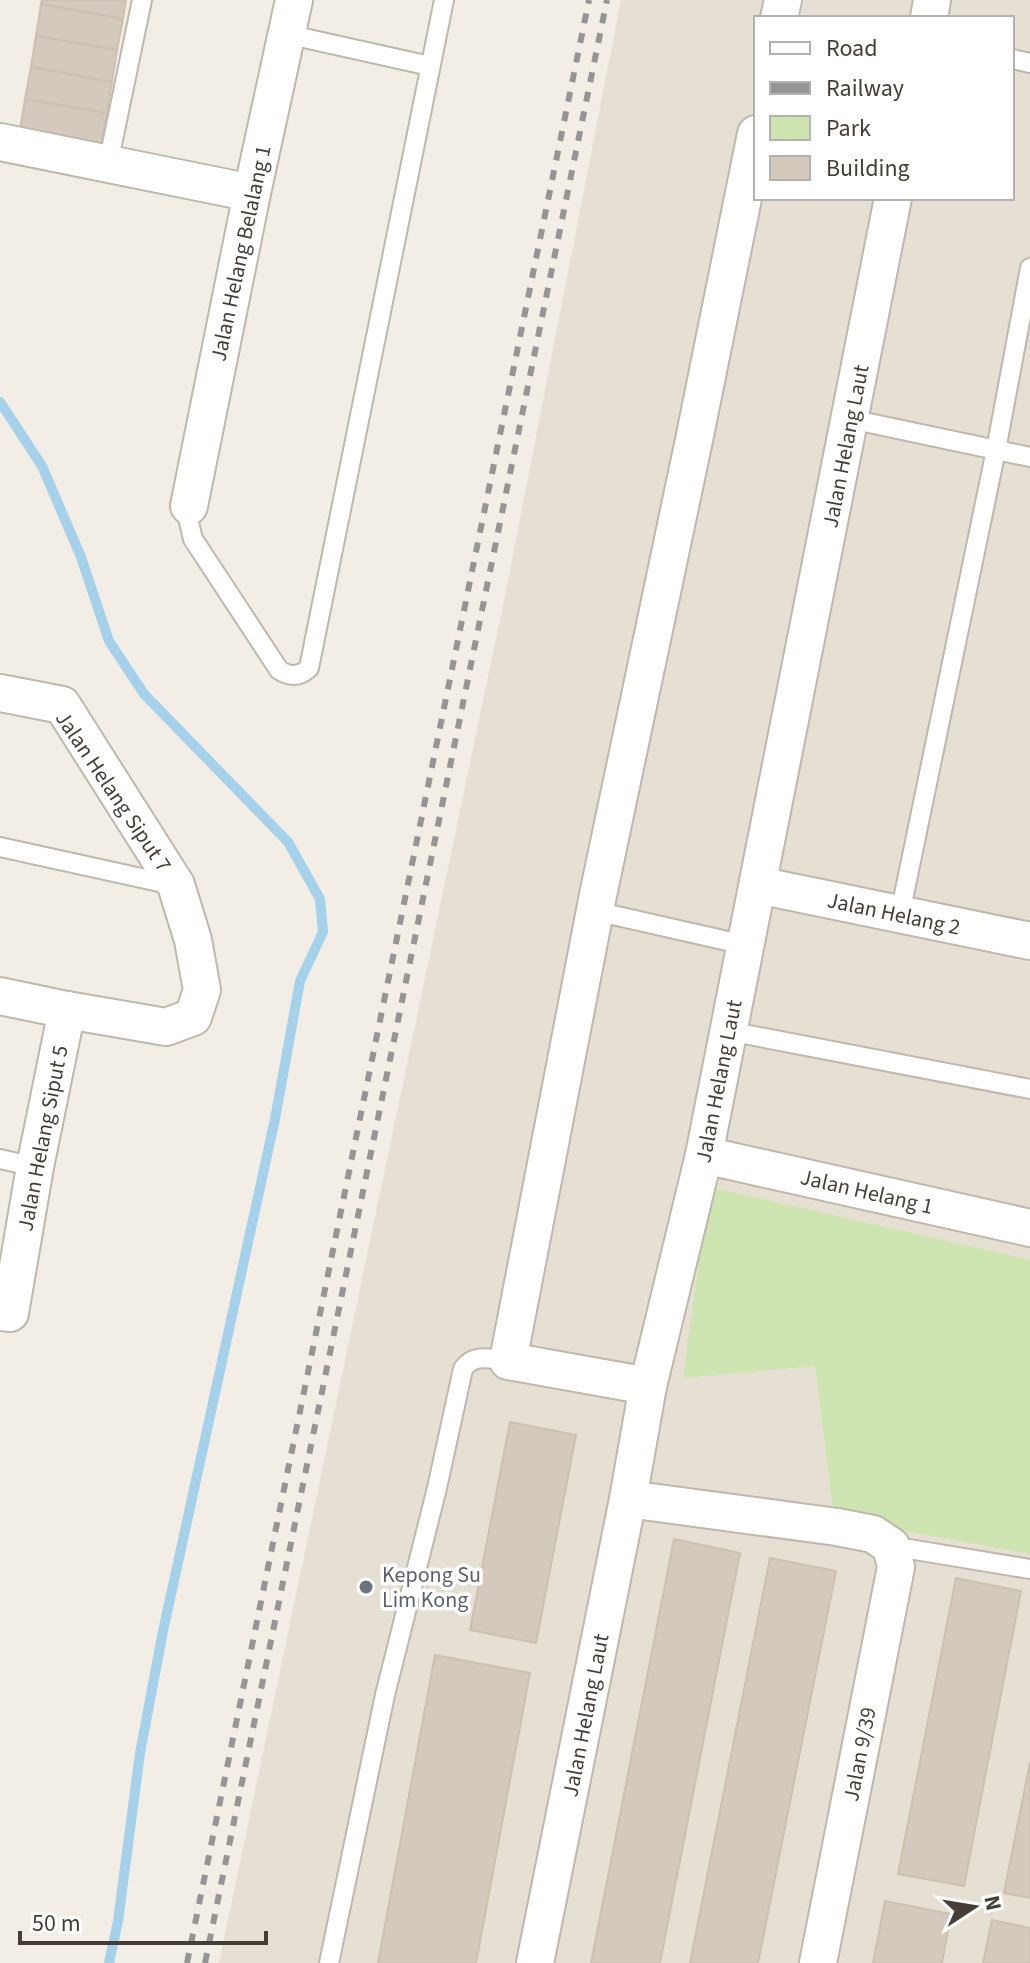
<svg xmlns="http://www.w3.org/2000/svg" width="1030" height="1963" font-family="'Source Sans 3',sans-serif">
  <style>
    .residential { fill: #e5dfd4; fill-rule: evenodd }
    .green { fill: #cee4b1 }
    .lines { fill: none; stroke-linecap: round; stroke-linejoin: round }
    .stream { stroke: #a5d1eb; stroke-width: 10 }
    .building { fill: #d3c9bc; stroke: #cdc0b0; stroke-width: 2 }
    .lane-casing { stroke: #bfb8ac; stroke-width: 22 }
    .street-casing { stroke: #bfb8ac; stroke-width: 40 }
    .lane { stroke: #fff; stroke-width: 18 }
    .street { stroke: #fff; stroke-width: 36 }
    .rail { stroke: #959595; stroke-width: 6; stroke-dasharray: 10 10; stroke-linecap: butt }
    .worship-dot { fill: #6b7280; stroke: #fff; stroke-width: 3 }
    .labels { text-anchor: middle; stroke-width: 7; stroke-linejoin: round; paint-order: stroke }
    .street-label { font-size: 22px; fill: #443e36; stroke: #fff }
    .worship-label { font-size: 22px; fill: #5b616d; stroke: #fff; text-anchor: start }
  </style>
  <rect width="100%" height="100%" fill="#f2eee6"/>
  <path class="residential" d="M621 0H1030V1963H219L506 591ZM756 18H1012V198H756Z"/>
  <polygon class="green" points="709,1187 1030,1260 1030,1554 834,1518 815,1366 683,1378"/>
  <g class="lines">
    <polyline class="stream" points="0,402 42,466 81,557 109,641 144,694 288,842 320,899 323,932 300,981 275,1119 163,1631 140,1753 118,1921 109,1963"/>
  </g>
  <g class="building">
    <polygon points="42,0 126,0 123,19 41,4"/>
    <polygon points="41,4 123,19 117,50 36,36"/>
    <polygon points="36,36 117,50 112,82 31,67"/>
    <polygon points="31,67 112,82 107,113 25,99"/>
    <polygon points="25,99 107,113 101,145 20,130"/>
    <polygon points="510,1422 576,1435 536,1643 470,1630"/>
    <polygon points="674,1539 740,1553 660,1963 591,1963"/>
    <polygon points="770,1558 836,1571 758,1963 690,1963"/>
    <polygon points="956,1578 1021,1591 964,1886 898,1874"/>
    <polygon points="435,1655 530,1673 476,1963 378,1963"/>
    <polygon points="1030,1762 1030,1898 1004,1893"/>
    <polygon points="885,1901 951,1914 942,1963 873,1963"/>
    <polygon points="992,1920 1030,1928 1030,1963 983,1963"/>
  </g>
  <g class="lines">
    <defs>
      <g id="lane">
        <polyline points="286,34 430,66"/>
        <polyline points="1012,59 1030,63"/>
        <polyline points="108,164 142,0"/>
        <polyline points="850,419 1030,457"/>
        <path d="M189 506 188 518 193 539 279 670C290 677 299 677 309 668L444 0"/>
        <polyline points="0,847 173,885"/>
        <polyline points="595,911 745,945"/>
        <polyline points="900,914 996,450 1030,268"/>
        <polyline points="728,1031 1030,1089"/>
        <polyline points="0,1159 35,1167"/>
        <polyline points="891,1546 1030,1569"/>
        <path d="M329 1963 385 1695 437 1488 463 1369C474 1352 492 1360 508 1361"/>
      </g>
      <g id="street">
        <polyline points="779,18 783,0"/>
        <polyline points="929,18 932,0"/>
        <polyline points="0,142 252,193"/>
        <polyline points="189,506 252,193 294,0"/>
        <polyline points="0,693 62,705 176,885 193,940 202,990 193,1017 166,1027 67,1010 0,996"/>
        <polyline points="758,885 1030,941"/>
        <polyline points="704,1155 1030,1228"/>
        <polyline points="0,1312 10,1313 35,1167 67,1010"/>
        <polyline points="648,1386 508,1361 598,895 694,440 756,134"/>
        <polyline points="628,1499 837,1527 873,1534 891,1546 896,1567 818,1963"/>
        <polyline points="535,1963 628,1499 648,1386 704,1155 893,198"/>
      </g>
    </defs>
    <use href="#lane" class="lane-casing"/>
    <use href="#street" class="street-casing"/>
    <use href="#lane" class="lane"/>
    <use href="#street" class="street"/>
    <g class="rail">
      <polyline points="187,1963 589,0"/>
      <polyline points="205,1963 607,0"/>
    </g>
  </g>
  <circle class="worship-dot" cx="366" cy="1587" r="8"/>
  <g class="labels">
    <g class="street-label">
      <text transform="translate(240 253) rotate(-78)" y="8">Jalan Helang Belalang 1</text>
      <text transform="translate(845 446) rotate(-79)" y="8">Jalan Helang Laut</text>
      <text transform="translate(114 791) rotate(56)" y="8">Jalan Helang Siput 7</text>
      <text transform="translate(894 913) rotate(12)" y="8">Jalan Helang 2</text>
      <text transform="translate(718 1081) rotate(-79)" y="8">Jalan Helang Laut</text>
      <text transform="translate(42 1138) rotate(-79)" y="8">Jalan Helang Siput 5</text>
      <text transform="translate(867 1191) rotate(13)" y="8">Jalan Helang 1</text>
      <text transform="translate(585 1715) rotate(-79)" y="8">Jalan Helang Laut</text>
      <text transform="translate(859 1754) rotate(-79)" y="8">Jalan 9/39</text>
    </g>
    <g class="worship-label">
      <text x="382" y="1582">Kepong Su<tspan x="382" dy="25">Lim Kong</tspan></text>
    </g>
  </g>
  <rect x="754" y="16" width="260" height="184" fill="#ffffff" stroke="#b4b2af" stroke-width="2"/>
  <rect x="770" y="42" width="40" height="12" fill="#ffffff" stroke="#b4b2af" stroke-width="2"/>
  <text x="826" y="56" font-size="24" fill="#443e36">Road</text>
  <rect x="770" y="82" width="40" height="12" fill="#959595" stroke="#b4b2af" stroke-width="2"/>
  <text x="826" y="96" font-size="24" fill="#443e36">Railway</text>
  <rect x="770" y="116" width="40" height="24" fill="#cee4b1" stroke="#b4b2af" stroke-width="2"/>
  <text x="826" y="136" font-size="24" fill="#443e36">Park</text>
  <rect x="770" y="156" width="40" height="24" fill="#d3c9bc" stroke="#b4b2af" stroke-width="2"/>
  <text x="826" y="176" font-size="24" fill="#443e36">Building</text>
  <g transform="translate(974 1907) rotate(78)" stroke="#ffffff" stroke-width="6" paint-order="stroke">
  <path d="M0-6L14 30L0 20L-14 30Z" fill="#443e36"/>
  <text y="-12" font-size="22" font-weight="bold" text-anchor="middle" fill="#443e36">N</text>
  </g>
  <path d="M20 1931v12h246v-12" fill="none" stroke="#443e36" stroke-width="4"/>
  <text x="32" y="1931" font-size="24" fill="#443e36" stroke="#ffffff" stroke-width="6" paint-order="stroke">50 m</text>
</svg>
